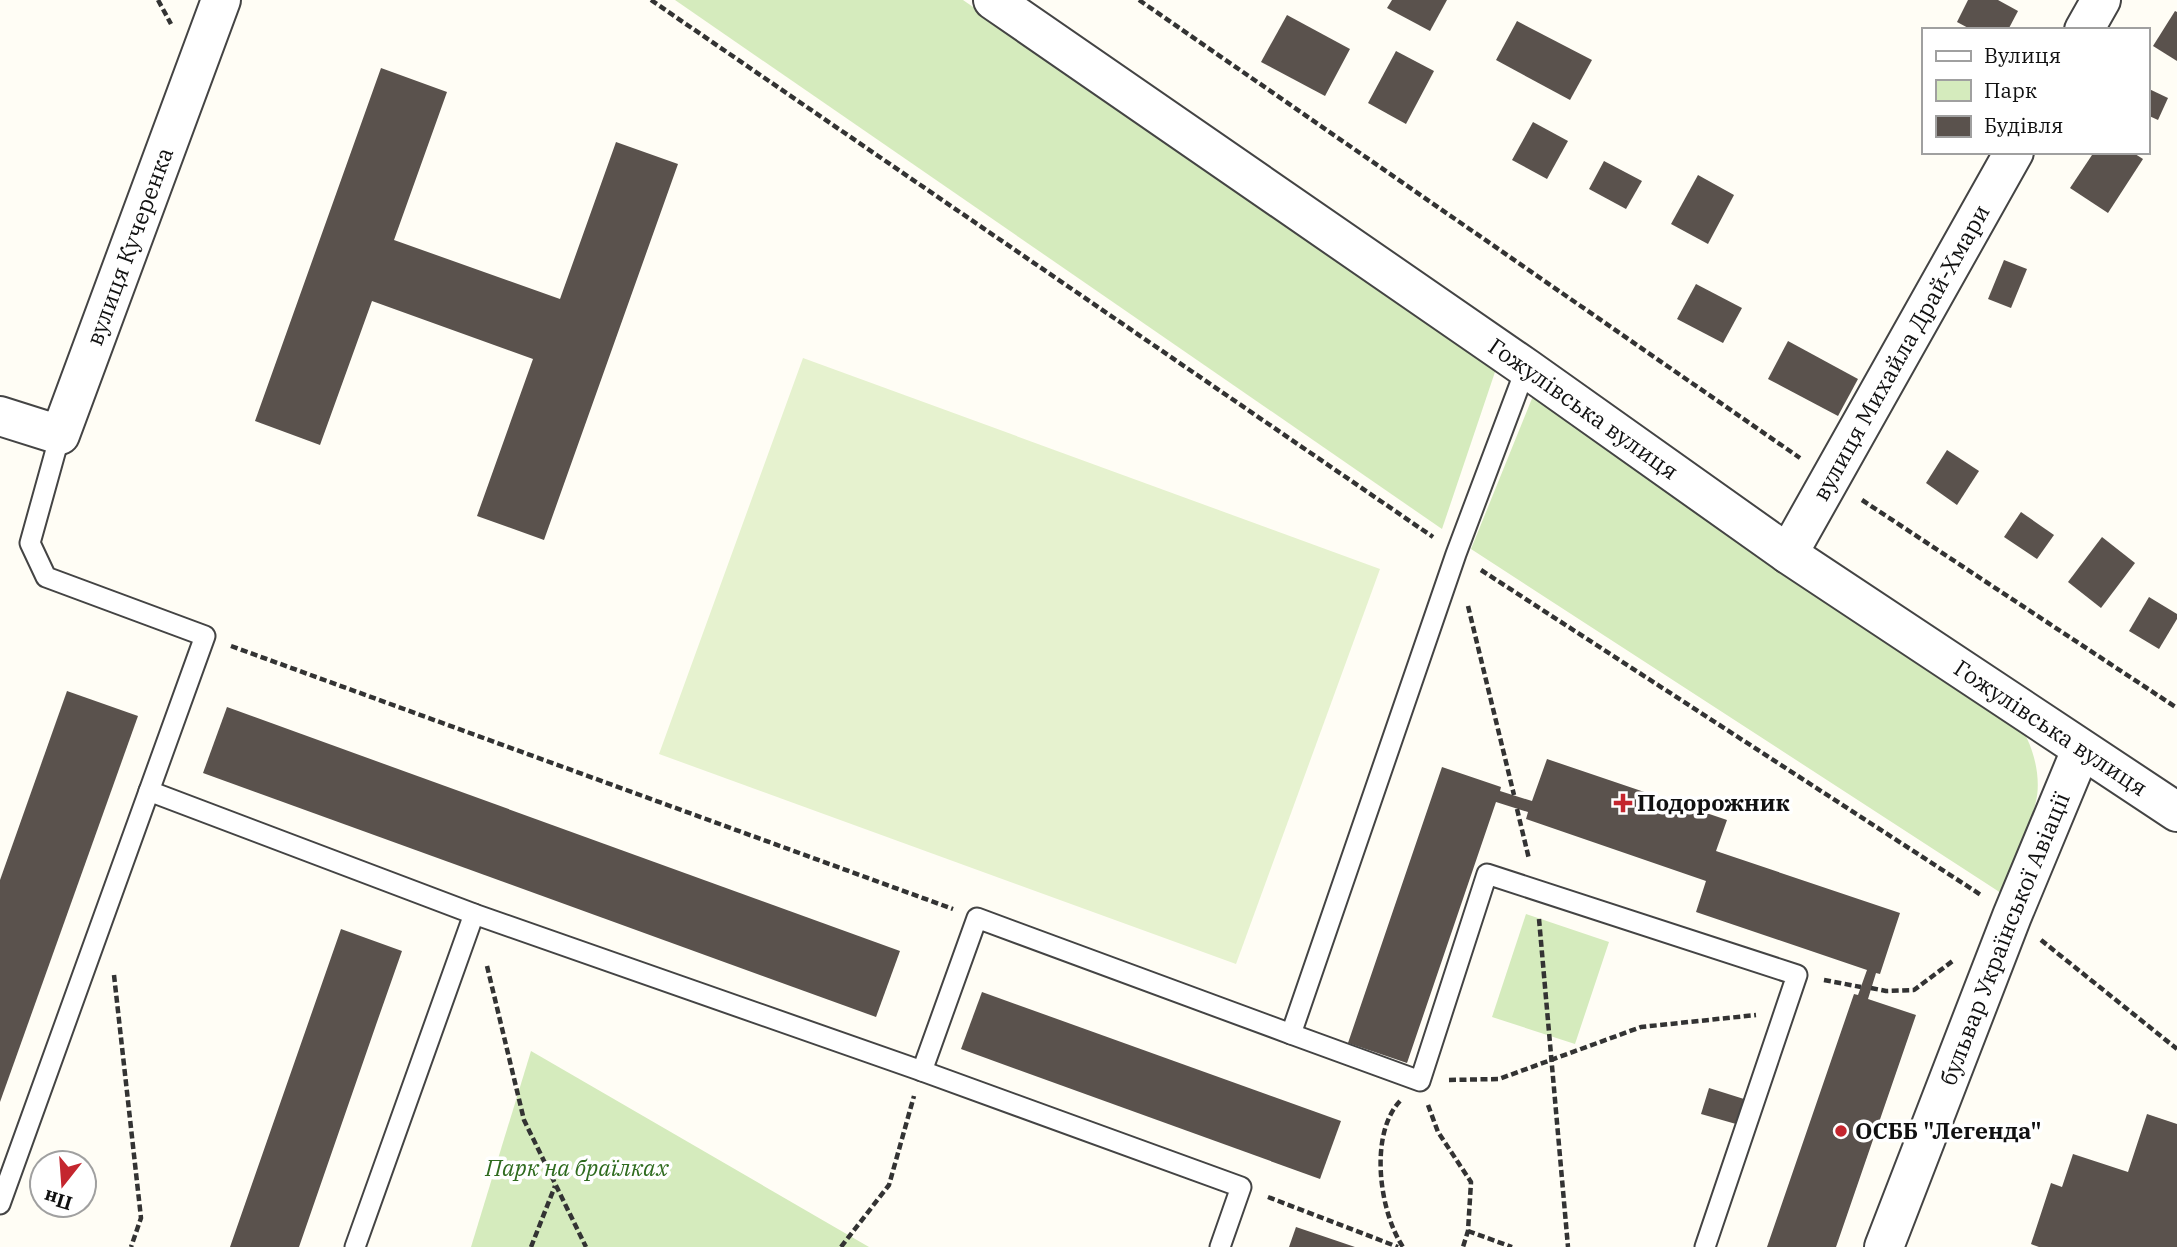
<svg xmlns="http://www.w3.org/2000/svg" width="2177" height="1247" font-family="'IBM Plex Serif',serif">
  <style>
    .green { fill: #d5ebbd }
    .pitch { fill: #e6f2cf }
    .building { fill: #5a524d }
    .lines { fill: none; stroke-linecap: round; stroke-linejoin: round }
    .service-casing { stroke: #444; stroke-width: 23 }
    .minor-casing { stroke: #444; stroke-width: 42 }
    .tertiary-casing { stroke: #444; stroke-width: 42 }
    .path { stroke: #333; stroke-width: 4.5; stroke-dasharray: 7 3.5; stroke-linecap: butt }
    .service { stroke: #fff; stroke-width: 19 }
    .minor { stroke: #fff; stroke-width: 38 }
    .tertiary { stroke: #fff; stroke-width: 38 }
    .poi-dot { fill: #c4262e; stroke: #fff; stroke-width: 2.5 }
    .labels { text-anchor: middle; stroke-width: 7; stroke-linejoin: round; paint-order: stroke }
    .street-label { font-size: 23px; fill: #111; stroke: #fff }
    .poi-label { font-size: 23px; font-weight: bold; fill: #111; stroke: #fff; text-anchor: start }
    .park-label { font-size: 23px; font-style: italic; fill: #2f6b1f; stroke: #fff }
  </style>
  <rect width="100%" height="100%" fill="#fffdf5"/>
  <g class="green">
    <polygon points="675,0 963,0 1496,369 1442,529"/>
    <path d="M1535 391 2024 733C2035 752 2041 780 2036 801 2030 829 2011 866 2001 893L1471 549Z"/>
    <polygon points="1526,914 1609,942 1575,1044 1492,1017"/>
    <polygon points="531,1051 869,1247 471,1247"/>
  </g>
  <polygon class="pitch" points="803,358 1380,569 1236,964 659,754"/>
  <g class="building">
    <polygon points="1392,0 1447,0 1430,31 1387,8"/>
    <polygon points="1968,0 1998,0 2018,11 2008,30 1972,30 1957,22"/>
    <polygon points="2175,11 2177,12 2177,61 2153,46"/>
    <polygon points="1287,15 1350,49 1325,96 1261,62"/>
    <polygon points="1517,21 1592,60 1570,100 1496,60"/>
    <polygon points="1396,51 1434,71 1406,124 1368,103"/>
    <polygon points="381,68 447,92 394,240 560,299 616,142 678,164 544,540 477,516 533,359 372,301 320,445 255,421"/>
    <polygon points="2147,88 2168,98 2158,120 2147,115"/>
    <polygon points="1533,122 1568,141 1547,179 1512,160"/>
    <polygon points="2094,152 2132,152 2143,159 2108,213 2070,188"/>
    <polygon points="1604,161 1642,181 1626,209 1589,189"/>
    <polygon points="1698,175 1734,195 1708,244 1671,224"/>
    <polygon points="2004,260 2027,269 2011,308 1988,299"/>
    <polygon points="1696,284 1742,308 1723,343 1677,319"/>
    <polygon points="1788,341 1858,379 1838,416 1768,379"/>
    <polygon points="1947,450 1979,471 1957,505 1926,483"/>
    <polygon points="2021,512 2054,535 2037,559 2004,537"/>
    <polygon points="2102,537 2135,563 2101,608 2068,582"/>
    <polygon points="2149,597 2177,614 2177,619 2159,649 2129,631"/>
    <polygon points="67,691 138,716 0,1102 0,880"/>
    <polygon points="227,707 900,951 876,1017 203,773"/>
    <polygon points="1547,759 1727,820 1716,851 1900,913 1880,974 1876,973 1868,999 1916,1015 1836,1247 1767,1247 1854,994 1858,995 1867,970 1696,912 1706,881 1526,819 1528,812 1496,802 1407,1063 1348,1043 1442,767 1501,787 1500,791 1532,801"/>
    <polygon points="341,929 402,951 377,1022 299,1247 230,1247"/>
    <polygon points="982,992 1341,1121 1320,1179 961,1049"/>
    <polygon points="1709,1088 1744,1099 1736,1124 1701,1114"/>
    <polygon points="2147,1114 2177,1124 2177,1247 2039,1247 2031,1244 2051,1183 2062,1187 2073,1154 2128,1172"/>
    <polygon points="1296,1227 1355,1247 1289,1247"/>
  </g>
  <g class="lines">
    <defs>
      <g id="service">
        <polyline points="149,791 474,914 355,1247"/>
        <polyline points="474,914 922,1071"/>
        <polyline points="1291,1034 1420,1081 1487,874 1797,975 1705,1247"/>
        <polyline points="0,1204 205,636 46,577 30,543 60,435"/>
        <polyline points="1220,1247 1241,1187 922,1071 977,918 1291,1034 1456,554 1526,368"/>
      </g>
      <g id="minor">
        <polyline points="2084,30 2101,0"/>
        <path id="s1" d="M0 416 60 435 221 0"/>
        <path id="s2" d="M1788 554 2014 152"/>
        <path id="s3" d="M1884 1247 2012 916 2081 750"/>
      </g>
      <g id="tertiary">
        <path id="s4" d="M993 0 1526 368 1788 554 2177 812"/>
      </g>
    </defs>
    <use href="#service" class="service-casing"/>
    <use href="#minor" class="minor-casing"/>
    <use href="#tertiary" class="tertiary-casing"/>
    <g class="path">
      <polyline points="158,0 171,24"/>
      <polyline points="651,0 1433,537"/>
      <polyline points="1139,0 1800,458"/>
      <polyline points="1862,500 2177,708"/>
      <polyline points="1481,570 1981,895"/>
      <polyline points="1468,606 1514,795"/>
      <polyline points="231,646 953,909"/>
      <polyline points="1517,809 1529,859"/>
      <polyline points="1539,919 1568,1247"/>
      <polyline points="2041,940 2177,1049"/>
      <polyline points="487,966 524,1120 586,1247"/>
      <polyline points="114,975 141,1218 131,1247"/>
      <polyline points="1824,980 1861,987"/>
      <polyline points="1871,988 1886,991 1914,990 1954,960"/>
      <polyline points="1449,1080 1499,1079 1641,1027 1756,1015"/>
      <path d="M1400 1101C1369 1134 1379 1211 1403 1247"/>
      <polyline points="1428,1105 1438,1132 1471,1182 1468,1231 1463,1247"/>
      <polyline points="1268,1197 1398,1247"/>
      <polyline points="1468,1231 1512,1247"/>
      <polyline points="531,1247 555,1186"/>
      <polyline points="841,1247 889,1185 914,1096"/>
    </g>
    <use href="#service" class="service"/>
    <use href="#minor" class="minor"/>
    <use href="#tertiary" class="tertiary"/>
  </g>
  <g class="poi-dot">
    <path d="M1619.5 792.5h7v7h7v7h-7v7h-7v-7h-7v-7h7z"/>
    <circle cx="1841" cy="1131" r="7"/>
  </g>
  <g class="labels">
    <g class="street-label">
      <text dy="8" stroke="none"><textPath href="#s1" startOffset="264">вулиця Кучеренка</textPath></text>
      <text dy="8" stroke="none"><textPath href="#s2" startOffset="231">вулиця Михайла Драй-Хмари</textPath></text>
      <text dy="8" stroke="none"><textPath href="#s4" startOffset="718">Гожулівська вулиця</textPath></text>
      <text dy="8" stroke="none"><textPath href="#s4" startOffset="1284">Гожулівська вулиця</textPath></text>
      <text dy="8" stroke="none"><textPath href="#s3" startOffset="331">бульвар Української Авіації</textPath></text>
    </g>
    <g class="poi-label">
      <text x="1637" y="811">Подорожник</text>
      <text x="1855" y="1139">ОСББ "Легенда"</text>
    </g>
    <g class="park-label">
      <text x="577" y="1176">Парк на браїлках</text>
    </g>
  </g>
  <rect x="1922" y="28" width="228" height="126" fill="#ffffff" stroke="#a0a0a0" stroke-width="2"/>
  <rect x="1936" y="51" width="35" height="10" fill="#ffffff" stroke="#a0a0a0" stroke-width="2"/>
  <text x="1984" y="63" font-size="21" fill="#111111">Вулиця</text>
  <rect x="1936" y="80" width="35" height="21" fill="#d5ebbd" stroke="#a0a0a0" stroke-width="2"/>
  <text x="1984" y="98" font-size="21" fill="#111111">Парк</text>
  <rect x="1936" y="116" width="35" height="21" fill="#5a524d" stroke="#a0a0a0" stroke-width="2"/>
  <text x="1984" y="133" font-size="21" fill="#111111">Будівля</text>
  <g transform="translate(63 1184) rotate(197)"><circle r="33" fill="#ffffff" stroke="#a0a0a0" stroke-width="2"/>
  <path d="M0-5L12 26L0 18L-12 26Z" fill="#c4262e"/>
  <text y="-10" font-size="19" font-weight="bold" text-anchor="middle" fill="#111111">Пн</text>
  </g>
</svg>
